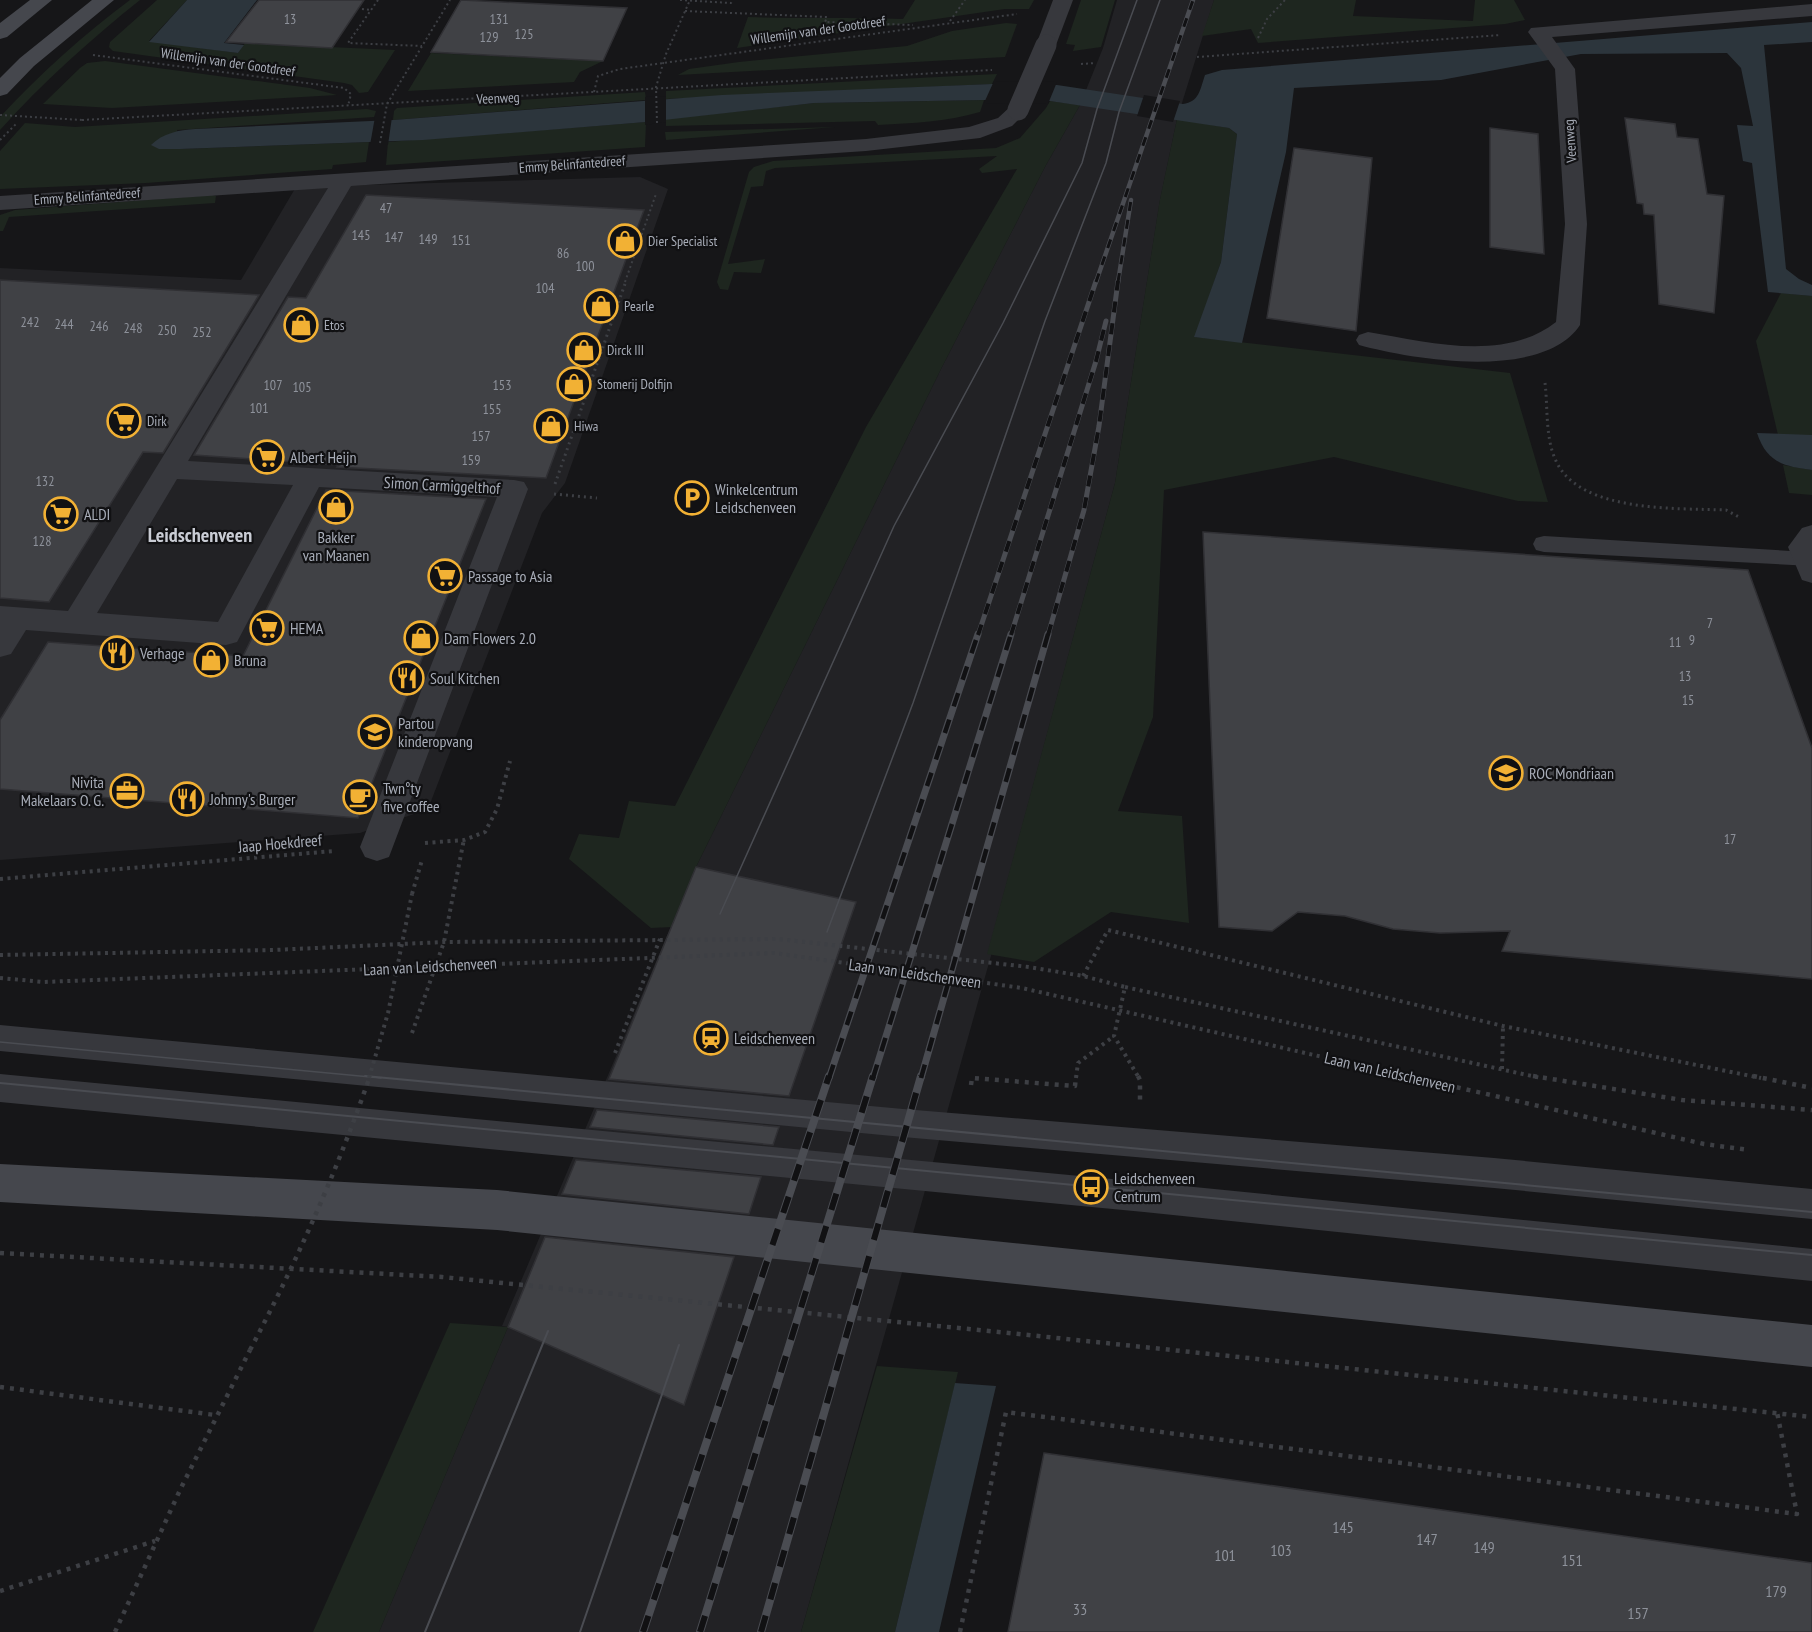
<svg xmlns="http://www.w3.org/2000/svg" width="1812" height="1632" font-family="'PT Sans Narrow',sans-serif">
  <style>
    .built { fill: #222225 }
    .green { fill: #1e261f }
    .water { fill: #2c353c }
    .pier { fill: #161618 }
    .building { fill: #404145; stroke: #303034; stroke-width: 1.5 }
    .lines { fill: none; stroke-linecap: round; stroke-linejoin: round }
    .path-far3 { stroke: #3d3f44; stroke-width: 2; stroke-dasharray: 2 3; stroke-linecap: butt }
    .path-far2 { stroke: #3d3f44; stroke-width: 3; stroke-dasharray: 2 4; stroke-linecap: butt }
    .path-far1 { stroke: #3d3f44; stroke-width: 4; stroke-dasharray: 3 4.5; stroke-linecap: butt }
    .path { stroke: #3d3f44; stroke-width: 4.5; stroke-dasharray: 4 6; stroke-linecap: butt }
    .lane { fill: #37383d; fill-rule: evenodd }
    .street { fill: #37383d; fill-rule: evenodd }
    .secondary { fill: #45474d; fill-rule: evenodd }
    .tram-far1 { stroke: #4a4c52; stroke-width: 1.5 }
    .tram { stroke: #4a4c52; stroke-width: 2 }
    .rail-far3-casing { stroke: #4a4c52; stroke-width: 4.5 }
    .rail-far2-casing { stroke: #4a4c52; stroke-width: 5 }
    .rail-far1-casing { stroke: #4a4c52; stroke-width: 7 }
    .rail-casing { stroke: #4a4c52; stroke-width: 8 }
    .rail-far3 { stroke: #111113; stroke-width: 3; stroke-dasharray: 9; stroke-linecap: butt }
    .rail-far2 { stroke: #111113; stroke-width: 4; stroke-dasharray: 11; stroke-linecap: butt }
    .rail-far1 { stroke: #111113; stroke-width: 4.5; stroke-dasharray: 14; stroke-linecap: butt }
    .rail { stroke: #111113; stroke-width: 6; stroke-dasharray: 17; stroke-linecap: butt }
    .path-bridge-far2 { stroke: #3d3f44; stroke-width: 2; stroke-dasharray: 2 3; stroke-linecap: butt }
    .path-bridge-far1 { stroke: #3d3f44; stroke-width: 4; stroke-dasharray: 3 4.5; stroke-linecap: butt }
    .path-bridge { stroke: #3d3f44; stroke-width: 4.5; stroke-dasharray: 4 6; stroke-linecap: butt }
    .street-bridge { stroke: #37383d; stroke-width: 21 }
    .labels { text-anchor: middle; stroke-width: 4.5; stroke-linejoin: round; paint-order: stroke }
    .number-label { font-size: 14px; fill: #8e929b }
    .far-street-label { font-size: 14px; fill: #a8adb8; stroke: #111113 }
    .far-poi-label { font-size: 14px; fill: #a8adb8; stroke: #111113; text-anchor: start }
    .poi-label { font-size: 16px; fill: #a8adb8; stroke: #111113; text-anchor: start }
    .street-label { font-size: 16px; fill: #a8adb8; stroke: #111113 }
    .near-number-label { font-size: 16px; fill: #8e929b }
    .quarter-label { font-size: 20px; font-weight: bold; fill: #c9ccd4; stroke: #111113 }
  </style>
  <rect width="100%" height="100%" fill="#161618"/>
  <g class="built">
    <polygon points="1117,0 1214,0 1177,119 1160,200 1115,483 996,923 994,945 801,1632 379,1632 508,1327 502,1326 696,867 942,367 1046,165 1080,105 1103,48"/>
    <polygon points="640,177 668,189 565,483 542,513 428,809 360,833 0,860 0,268 241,280 296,187"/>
  </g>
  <g class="green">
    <path d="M130 0H140C91 39 42 83 0 130V117C40 74 83 35 130 0Z"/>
    <polygon points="157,0 187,0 149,41 238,53 245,43 395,50 368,92 359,93 352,85 344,83 113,51 109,47 110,42"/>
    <path d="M915 0H1034L1029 9H1005L737 48 748 17C800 19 851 17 903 19Z"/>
    <polygon points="1081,0 1115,0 1101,47 1073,51 1075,45 1066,44"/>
    <polygon points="1214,0 1356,0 1353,16 1473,21 1475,0 1514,0 1525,20 1505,24 1258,43 1251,29 1202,36"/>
    <polygon points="1006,23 1017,24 1005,57 678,75 689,69 739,62 907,46 952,31"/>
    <polygon points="431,53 603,61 580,72 574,82 408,91"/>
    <polygon points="105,61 310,88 337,95 112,108 43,104 80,68 87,63"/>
    <polygon points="997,74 992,84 666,99 666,91"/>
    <polygon points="645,92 646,100 393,120 394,111 397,108"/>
    <path d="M984 100 980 112C946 122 913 123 878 125L875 121 666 126V119L814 103Z"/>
    <polygon points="1050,101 1080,105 1046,165 942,367 696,867 672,927 651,928 569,859 579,834 619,838 629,801 675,806 866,427 1017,169 982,173 979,169 997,156 775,168 766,171 763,186 751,187 728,264 765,259 761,273 734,272 728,290 720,289 717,282 749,172 754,167 773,161 996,148 1020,138 1046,108"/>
    <polygon points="367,109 376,111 374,117 177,130 180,149 369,142 366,162 333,165 332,169 146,183 0,189 0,151 25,123 75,127"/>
    <polygon points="1177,119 1229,128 1237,134 1221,262 1195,337 1510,373 1548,502 1518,501 1334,457 1164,490 1153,717 1118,811 1182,816 1189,923 1111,912 1034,962 987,954 1115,483 1160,199"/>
    <polygon points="646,122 645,147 386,165 388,142"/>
    <polygon points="835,127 666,140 665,132"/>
    <polygon points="212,195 216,196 215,203 9,217 3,231 0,231 0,215 15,210"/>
    <polygon points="1781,293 1812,296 1812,435 1778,435 1756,341"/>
    <polygon points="1783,465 1812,470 1812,495 1789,493"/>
    <polygon points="450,1323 508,1327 379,1632 313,1632"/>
    <polygon points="877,1366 958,1372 895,1632 801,1632"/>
  </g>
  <g class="water">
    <polygon points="187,0 257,0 224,43 244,45 238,53 149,42"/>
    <path d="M1812 22V42L1764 45 1786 269 1799 279 1812 285V296L1768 292 1752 163 1743 161 1737 125 1753 126 1741 68 1727 53 1581 54 1441 80 1294 88 1286 152 1242 343 1194 337 1221 262 1237 134 1229 128 1050 101 984 100 814 103 646 122 423 140 180 149H159L151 145C163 133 179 130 195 129L393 120 722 95 992 84 1057 85 1183 104C1199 102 1200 90 1205 75L1222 70Z"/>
    <path d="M1757 433 1812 435V470C1784 466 1767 463 1757 433Z"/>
    <polygon points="955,1383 996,1386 939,1632 895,1632"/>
  </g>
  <g class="pier">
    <polygon points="994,81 1057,82 1048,104 984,103"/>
    <polygon points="1144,95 1180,101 1173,122 1137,116"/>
    <polygon points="666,96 666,122 645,125 645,97"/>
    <polygon points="375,117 392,117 388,145 370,145"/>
  </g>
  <g class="building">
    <polygon points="259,0 364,0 332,48 226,42"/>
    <polygon points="461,0 502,2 627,8 603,61 431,52"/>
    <polygon points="1625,118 1675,124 1677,137 1698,139 1707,194 1724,196 1714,313 1659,304 1654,215 1644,214 1643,204 1637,203"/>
    <polygon points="1490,128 1538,134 1544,254 1490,247"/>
    <polygon points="1294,148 1372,158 1356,331 1267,318"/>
    <polygon points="366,195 644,210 546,478 337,467 339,465 194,455 288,297 306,298"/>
    <polygon points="0,280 259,295 163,453 143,452 49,602 0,598"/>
    <polygon points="326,490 486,499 358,818 0,789 0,720 48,642 243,656"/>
    <polygon points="1203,532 1748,570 1812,748 1812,979 1502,951 1510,931 1440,933 1393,929 1345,916 1298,912 1272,931 1219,927"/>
    <polygon points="696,867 856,902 789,1096 609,1079"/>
    <polygon points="597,1110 779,1127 773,1145 590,1127"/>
    <polygon points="576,1160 761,1177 749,1214 562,1194"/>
    <polygon points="545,1237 734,1257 684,1405 508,1327"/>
    <polygon points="1044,1453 1812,1563 1812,1632 1008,1632"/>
  </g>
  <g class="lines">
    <g class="path-far3">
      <polyline points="378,0 348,43 422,46"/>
      <polyline points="680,0 731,3 732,0"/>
      <polyline points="362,9 371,10"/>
      <polyline points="685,11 827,17 825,22 913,25"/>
      <polyline points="950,21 965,0"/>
      <polyline points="1258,38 1267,19 1285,0"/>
      <polyline points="93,55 344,88 351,94 348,106"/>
      <polyline points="1197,57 1501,35"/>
      <polyline points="1081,64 1095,63"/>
      <polyline points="594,92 598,76 620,69 1017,14"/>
      <polyline points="82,120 992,70"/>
      <polyline points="657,123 656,87 666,54 690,0"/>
      <polyline points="0,140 17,123"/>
      <polyline points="380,143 387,104 450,0"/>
      <polyline points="625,282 656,194"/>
    </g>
    <g class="path-far2">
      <path d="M1545 383C1548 407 1545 438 1556 461 1580 513 1677 508 1726 510L1739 517"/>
      <polyline points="555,484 626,281"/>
      <polyline points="554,494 597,498"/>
    </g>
    <g class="path-far1">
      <polyline points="425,843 464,840 485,832 497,809 510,761"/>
      <polyline points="0,879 334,851"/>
      <polyline points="412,894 422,860"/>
      <polyline points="0,955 273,950 444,942 778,939 1029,967 1083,976 1125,987 1114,1036 1139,1078"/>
      <polyline points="1083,976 1108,930 1503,1026 1761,1078"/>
      <polyline points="0,978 44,982 774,953 1022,988 1414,1078"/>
      <polyline points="1125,987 1541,1078"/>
      <polyline points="412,1033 444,942 464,839"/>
      <polyline points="615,1053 660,939"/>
      <polyline points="1502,1069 1503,1026"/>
      <polyline points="1076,1078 1078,1063 1114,1036"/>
    </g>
    <g class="path">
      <polyline points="1138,1076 1140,1080 1140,1100"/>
      <polyline points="1408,1076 1704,1144 1749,1150"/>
      <polyline points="1533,1076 1682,1100 1812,1110"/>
      <polyline points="1753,1076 1812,1088"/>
      <polyline points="971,1085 972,1078 1075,1086 1076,1076"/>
      <polyline points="0,1253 442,1277 1019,1334 1812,1417"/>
      <polyline points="0,1387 215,1415"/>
      <polyline points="0,1591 155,1541"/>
      <polyline points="115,1632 180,1490 250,1350"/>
      <polyline points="960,1632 1006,1412 1797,1514 1777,1412"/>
    </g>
    <g class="lane">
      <polygon points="1544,536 1807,552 1812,554 1812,566 1544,552 1536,550 1533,544 1536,538"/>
      <polygon points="0,1025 903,1109 1494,1158 1812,1189 1812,1219 1494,1188 903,1137 0,1051"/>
      <polygon points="0,1074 1144,1182 1812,1249 1812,1281 1144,1212 0,1102"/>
    </g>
    <g class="street">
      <polygon points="1053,0 1073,0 1056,45 1053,49 1039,49 1036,45"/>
      <path d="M1812 4V16L1552 37 1575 69 1587 224 1580 325C1543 381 1414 360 1359 345L1356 340 1359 335 1368 332C1429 342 1503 363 1556 322L1565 224 1555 69 1528 32 1531 28Z"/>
      <path d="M1018 104 1025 106 1028 110 1012 126 980 138 866 151 351 186 188 461 514 480 524 482 528 489 389 857 377 861 365 857 360 847 497 497 319 487 237 642 226 645 26 630 11 654 0 657V606L68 611 328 188 0 210V196L866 139 969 127 998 118 1011 106ZM177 479 293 485 218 622 97 613Z"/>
      <polygon points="1812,525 1812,583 1802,580 1788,547 1802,528"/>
    </g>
    <g class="secondary">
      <polygon points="30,0 52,0 7,37 0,39 0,23"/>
      <polygon points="92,0 114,0 34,66 7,94 0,96 0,78 20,58"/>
      <polygon points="0,1164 497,1190 1812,1325 1812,1367 497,1230 0,1202"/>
    </g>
    <g class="tram-far1">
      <polyline points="720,914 894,526 1003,323 1082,163 1097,109 1137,0"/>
      <polyline points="827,932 913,703 1045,321 1106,163 1119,112 1160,0"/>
      <polyline points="0,1042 381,1078"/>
    </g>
    <g class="tram">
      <polyline points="365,1076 1812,1212"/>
      <polyline points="0,1083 1812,1255"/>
      <polyline points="425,1632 548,1331"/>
      <polyline points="580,1632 679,1345"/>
    </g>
    <defs>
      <g id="rail-far3">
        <polyline points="1096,282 1193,0"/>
        <polyline points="1118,282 1131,200"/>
      </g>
      <g id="rail-far2">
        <polyline points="978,635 1096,281"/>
        <polyline points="1011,635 1096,361 1106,321"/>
        <polyline points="1048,635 1084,510 1099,426 1118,281"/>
      </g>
      <g id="rail-far1">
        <polyline points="829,1078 978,634"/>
        <polyline points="873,1078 1011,634"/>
        <polyline points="921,1078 1048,634"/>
      </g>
      <g id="rail">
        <polyline points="643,1632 829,1076"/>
        <polyline points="700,1632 873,1076"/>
        <polyline points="761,1632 921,1076"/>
      </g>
    </defs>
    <use href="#rail-far3" class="rail-far3-casing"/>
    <use href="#rail-far2" class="rail-far2-casing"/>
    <use href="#rail-far1" class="rail-far1-casing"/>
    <use href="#rail" class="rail-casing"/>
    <use href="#rail-far3" class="rail-far3"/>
    <use href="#rail-far2" class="rail-far2"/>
    <use href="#rail-far1" class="rail-far1"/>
    <use href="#rail" class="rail"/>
    <polyline class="path-bridge-far2" points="0,115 82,120"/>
    <polyline class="path-bridge-far1" points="369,1078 388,1013 412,894"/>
    <path class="path-bridge" d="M250 1350C297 1261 337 1171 370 1076"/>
    <polyline class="street-bridge" points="1018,110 1046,45"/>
  </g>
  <defs>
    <symbol id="shop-ring" viewBox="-11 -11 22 22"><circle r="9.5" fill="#111113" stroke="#f2b134" stroke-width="1.5"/><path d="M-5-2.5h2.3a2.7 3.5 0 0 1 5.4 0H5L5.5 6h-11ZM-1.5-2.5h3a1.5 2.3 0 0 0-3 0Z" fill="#f2b134"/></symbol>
    <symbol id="supermarket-ring" viewBox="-11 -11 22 22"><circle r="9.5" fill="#111113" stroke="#f2b134" stroke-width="1.5"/><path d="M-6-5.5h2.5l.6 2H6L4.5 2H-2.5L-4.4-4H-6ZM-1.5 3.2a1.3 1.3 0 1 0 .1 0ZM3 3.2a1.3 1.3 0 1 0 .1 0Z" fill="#f2b134"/></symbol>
    <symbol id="parking-ring" viewBox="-11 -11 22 22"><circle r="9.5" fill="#111113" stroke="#f2b134" stroke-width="1.5"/><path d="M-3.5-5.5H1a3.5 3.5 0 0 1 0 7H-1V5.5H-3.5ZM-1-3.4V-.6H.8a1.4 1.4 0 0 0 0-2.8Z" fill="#f2b134"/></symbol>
    <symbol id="restaurant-ring" viewBox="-11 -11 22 22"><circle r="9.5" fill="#111113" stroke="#f2b134" stroke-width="1.5"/><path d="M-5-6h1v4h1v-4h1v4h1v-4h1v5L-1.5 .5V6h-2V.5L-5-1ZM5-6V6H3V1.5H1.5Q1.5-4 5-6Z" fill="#f2b134"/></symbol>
    <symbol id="school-ring" viewBox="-11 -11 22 22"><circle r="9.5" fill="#111113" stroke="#f2b134" stroke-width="1.5"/><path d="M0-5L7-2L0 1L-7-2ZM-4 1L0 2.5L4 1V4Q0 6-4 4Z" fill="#f2b134"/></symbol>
    <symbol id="university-ring" viewBox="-11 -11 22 22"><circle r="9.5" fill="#111113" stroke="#f2b134" stroke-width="1.5"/><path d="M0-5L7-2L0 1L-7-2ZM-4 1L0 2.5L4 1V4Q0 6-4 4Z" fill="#f2b134"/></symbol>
    <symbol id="office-ring" viewBox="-11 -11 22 22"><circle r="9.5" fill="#111113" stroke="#f2b134" stroke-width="1.5"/><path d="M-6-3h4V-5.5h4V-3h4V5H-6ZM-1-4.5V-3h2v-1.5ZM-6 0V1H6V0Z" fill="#f2b134"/></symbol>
    <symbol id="cafe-ring" viewBox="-11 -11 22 22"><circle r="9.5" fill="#111113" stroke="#f2b134" stroke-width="1.5"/><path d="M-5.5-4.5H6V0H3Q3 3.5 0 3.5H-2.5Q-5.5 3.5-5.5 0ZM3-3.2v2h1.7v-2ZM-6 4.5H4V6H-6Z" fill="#f2b134"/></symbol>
    <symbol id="station-ring" viewBox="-11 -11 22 22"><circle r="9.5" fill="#111113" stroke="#f2b134" stroke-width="1.5"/><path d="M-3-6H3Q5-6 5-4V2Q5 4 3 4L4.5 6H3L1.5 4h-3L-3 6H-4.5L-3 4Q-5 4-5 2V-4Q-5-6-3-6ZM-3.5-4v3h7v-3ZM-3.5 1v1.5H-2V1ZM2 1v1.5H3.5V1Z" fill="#f2b134"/></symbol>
    <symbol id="bus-ring" viewBox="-11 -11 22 22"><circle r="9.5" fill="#111113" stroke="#f2b134" stroke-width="1.5"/><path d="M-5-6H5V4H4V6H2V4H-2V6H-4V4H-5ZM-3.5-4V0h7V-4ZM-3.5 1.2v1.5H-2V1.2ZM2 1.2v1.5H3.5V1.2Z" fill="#f2b134"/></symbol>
  </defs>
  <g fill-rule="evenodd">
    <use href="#shop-ring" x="606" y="222" width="38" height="38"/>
    <use href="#shop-ring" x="582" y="287" width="38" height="38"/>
    <use href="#shop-ring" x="282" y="306" width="38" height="38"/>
    <use href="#shop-ring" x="565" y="331" width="38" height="38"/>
    <use href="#shop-ring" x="555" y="365" width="38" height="38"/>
    <use href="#supermarket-ring" x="105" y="402" width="38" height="38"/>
    <use href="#shop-ring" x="532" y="407" width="38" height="38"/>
    <use href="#supermarket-ring" x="248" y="438" width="38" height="38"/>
    <use href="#parking-ring" x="673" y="479" width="38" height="38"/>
    <use href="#shop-ring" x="317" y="488" width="38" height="38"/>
    <use href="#supermarket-ring" x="42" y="495" width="38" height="38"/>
    <use href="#supermarket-ring" x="426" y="557" width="38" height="38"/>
    <use href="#supermarket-ring" x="248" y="609" width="38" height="38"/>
    <use href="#shop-ring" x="402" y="619" width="38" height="38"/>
    <use href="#restaurant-ring" x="98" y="634" width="38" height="38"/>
    <use href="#shop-ring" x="192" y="641" width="38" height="38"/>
    <use href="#restaurant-ring" x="388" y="659" width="38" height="38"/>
    <use href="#school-ring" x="356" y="713" width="38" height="38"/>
    <use href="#university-ring" x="1487" y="754" width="38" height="38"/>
    <use href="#office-ring" x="108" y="772" width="38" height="38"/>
    <use href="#cafe-ring" x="341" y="778" width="38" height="38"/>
    <use href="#restaurant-ring" x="168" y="780" width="38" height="38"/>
    <use href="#station-ring" x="692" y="1019" width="38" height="38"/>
    <use href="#bus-ring" x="1072" y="1168" width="38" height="38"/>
  </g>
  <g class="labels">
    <g class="number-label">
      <text x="290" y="24">13</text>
      <text x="499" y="24">131</text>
      <text x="524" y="39">125</text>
      <text x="489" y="42">129</text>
      <text x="386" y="213">47</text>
      <text x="361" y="240">145</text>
      <text x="394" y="242">147</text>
      <text x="428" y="244">149</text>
      <text x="461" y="245">151</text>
      <text x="563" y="258">86</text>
      <text x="585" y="271">100</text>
      <text x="545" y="293">104</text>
      <text x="30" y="327">242</text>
      <text x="64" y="329">244</text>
      <text x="99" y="331">246</text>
      <text x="133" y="333">248</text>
      <text x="167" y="335">250</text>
      <text x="202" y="337">252</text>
      <text x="273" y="390">107</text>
      <text x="502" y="390">153</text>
      <text x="302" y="392">105</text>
      <text x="259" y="413">101</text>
      <text x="492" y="414">155</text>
      <text x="481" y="441">157</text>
      <text x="471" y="465">159</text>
      <text x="45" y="486">132</text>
      <text x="42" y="546">128</text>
      <text x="1710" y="628">7</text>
      <text x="1692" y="645">9</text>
      <text x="1675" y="647">11</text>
      <text x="1685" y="681">13</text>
      <text x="1688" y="705">15</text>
      <text x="1730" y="844">17</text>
    </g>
    <g class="far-street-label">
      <text transform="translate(818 30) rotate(-8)" y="5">Willemijn van der Gootdreef</text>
      <text transform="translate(228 62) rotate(8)" y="5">Willemijn van der Gootdreef</text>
      <text transform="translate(498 98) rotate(-3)" y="5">Veenweg</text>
      <text transform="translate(1570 141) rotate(-94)" y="5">Veenweg</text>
      <text transform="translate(572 164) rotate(-4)" y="5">Emmy Belinfantedreef</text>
      <text transform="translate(87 196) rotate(-4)" y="5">Emmy Belinfantedreef</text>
    </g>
    <g class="far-poi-label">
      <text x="648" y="246">Dier Specialist</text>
      <text x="624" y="311">Pearle</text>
      <text x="324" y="330">Etos</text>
      <text x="607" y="355">Dirck III</text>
      <text x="597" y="389">Stomerij Dolfijn</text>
      <text x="147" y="426">Dirk</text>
      <text x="574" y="431">Hiwa</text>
    </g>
    <g class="poi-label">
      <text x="290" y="463">Albert Heijn</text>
      <text x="715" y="495">Winkelcentrum<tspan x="715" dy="18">Leidschenveen</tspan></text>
      <text x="84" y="520">ALDI</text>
      <text x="336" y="543" text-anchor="middle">Bakker<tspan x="336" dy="18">van Maanen</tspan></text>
      <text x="468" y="582">Passage to Asia</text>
      <text x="290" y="634">HEMA</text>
      <text x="444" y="644">Dam Flowers 2.0</text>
      <text x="140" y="659">Verhage</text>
      <text x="234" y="666">Bruna</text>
      <text x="430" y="684">Soul Kitchen</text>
      <text x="398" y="729">Partou<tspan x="398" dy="18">kinderopvang</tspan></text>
      <text x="1529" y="779">ROC Mondriaan</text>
      <text x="104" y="788" text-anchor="end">Nivita<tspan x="104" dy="18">Makelaars O. G.</tspan></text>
      <text x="383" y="794">Twn°ty<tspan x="383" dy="18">five coffee</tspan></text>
      <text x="210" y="805">Johnny's Burger</text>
      <text x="734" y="1044">Leidschenveen</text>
      <text x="1114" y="1184">Leidschenveen<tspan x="1114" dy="18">Centrum</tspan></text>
    </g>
    <g class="street-label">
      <text transform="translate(442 485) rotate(3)" y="6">Simon Carmiggelthof</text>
      <text transform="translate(280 843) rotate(-5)" y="6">Jaap Hoekdreef</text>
      <text transform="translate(430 966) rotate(-3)" y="6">Laan van Leidschenveen</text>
      <text transform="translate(915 973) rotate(8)" y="6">Laan van Leidschenveen</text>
      <text transform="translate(1390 1072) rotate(13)" y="6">Laan van Leidschenveen</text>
    </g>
    <g class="near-number-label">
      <text x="1343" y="1533">145</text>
      <text x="1427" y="1545">147</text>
      <text x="1484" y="1553">149</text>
      <text x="1281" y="1556">103</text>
      <text x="1225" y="1561">101</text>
      <text x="1572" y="1566">151</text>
      <text x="1776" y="1597">179</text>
      <text x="1080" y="1615">33</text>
      <text x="1638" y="1619">157</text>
    </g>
    <g class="quarter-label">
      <text x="200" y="542">Leidschenveen</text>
    </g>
  </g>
</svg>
